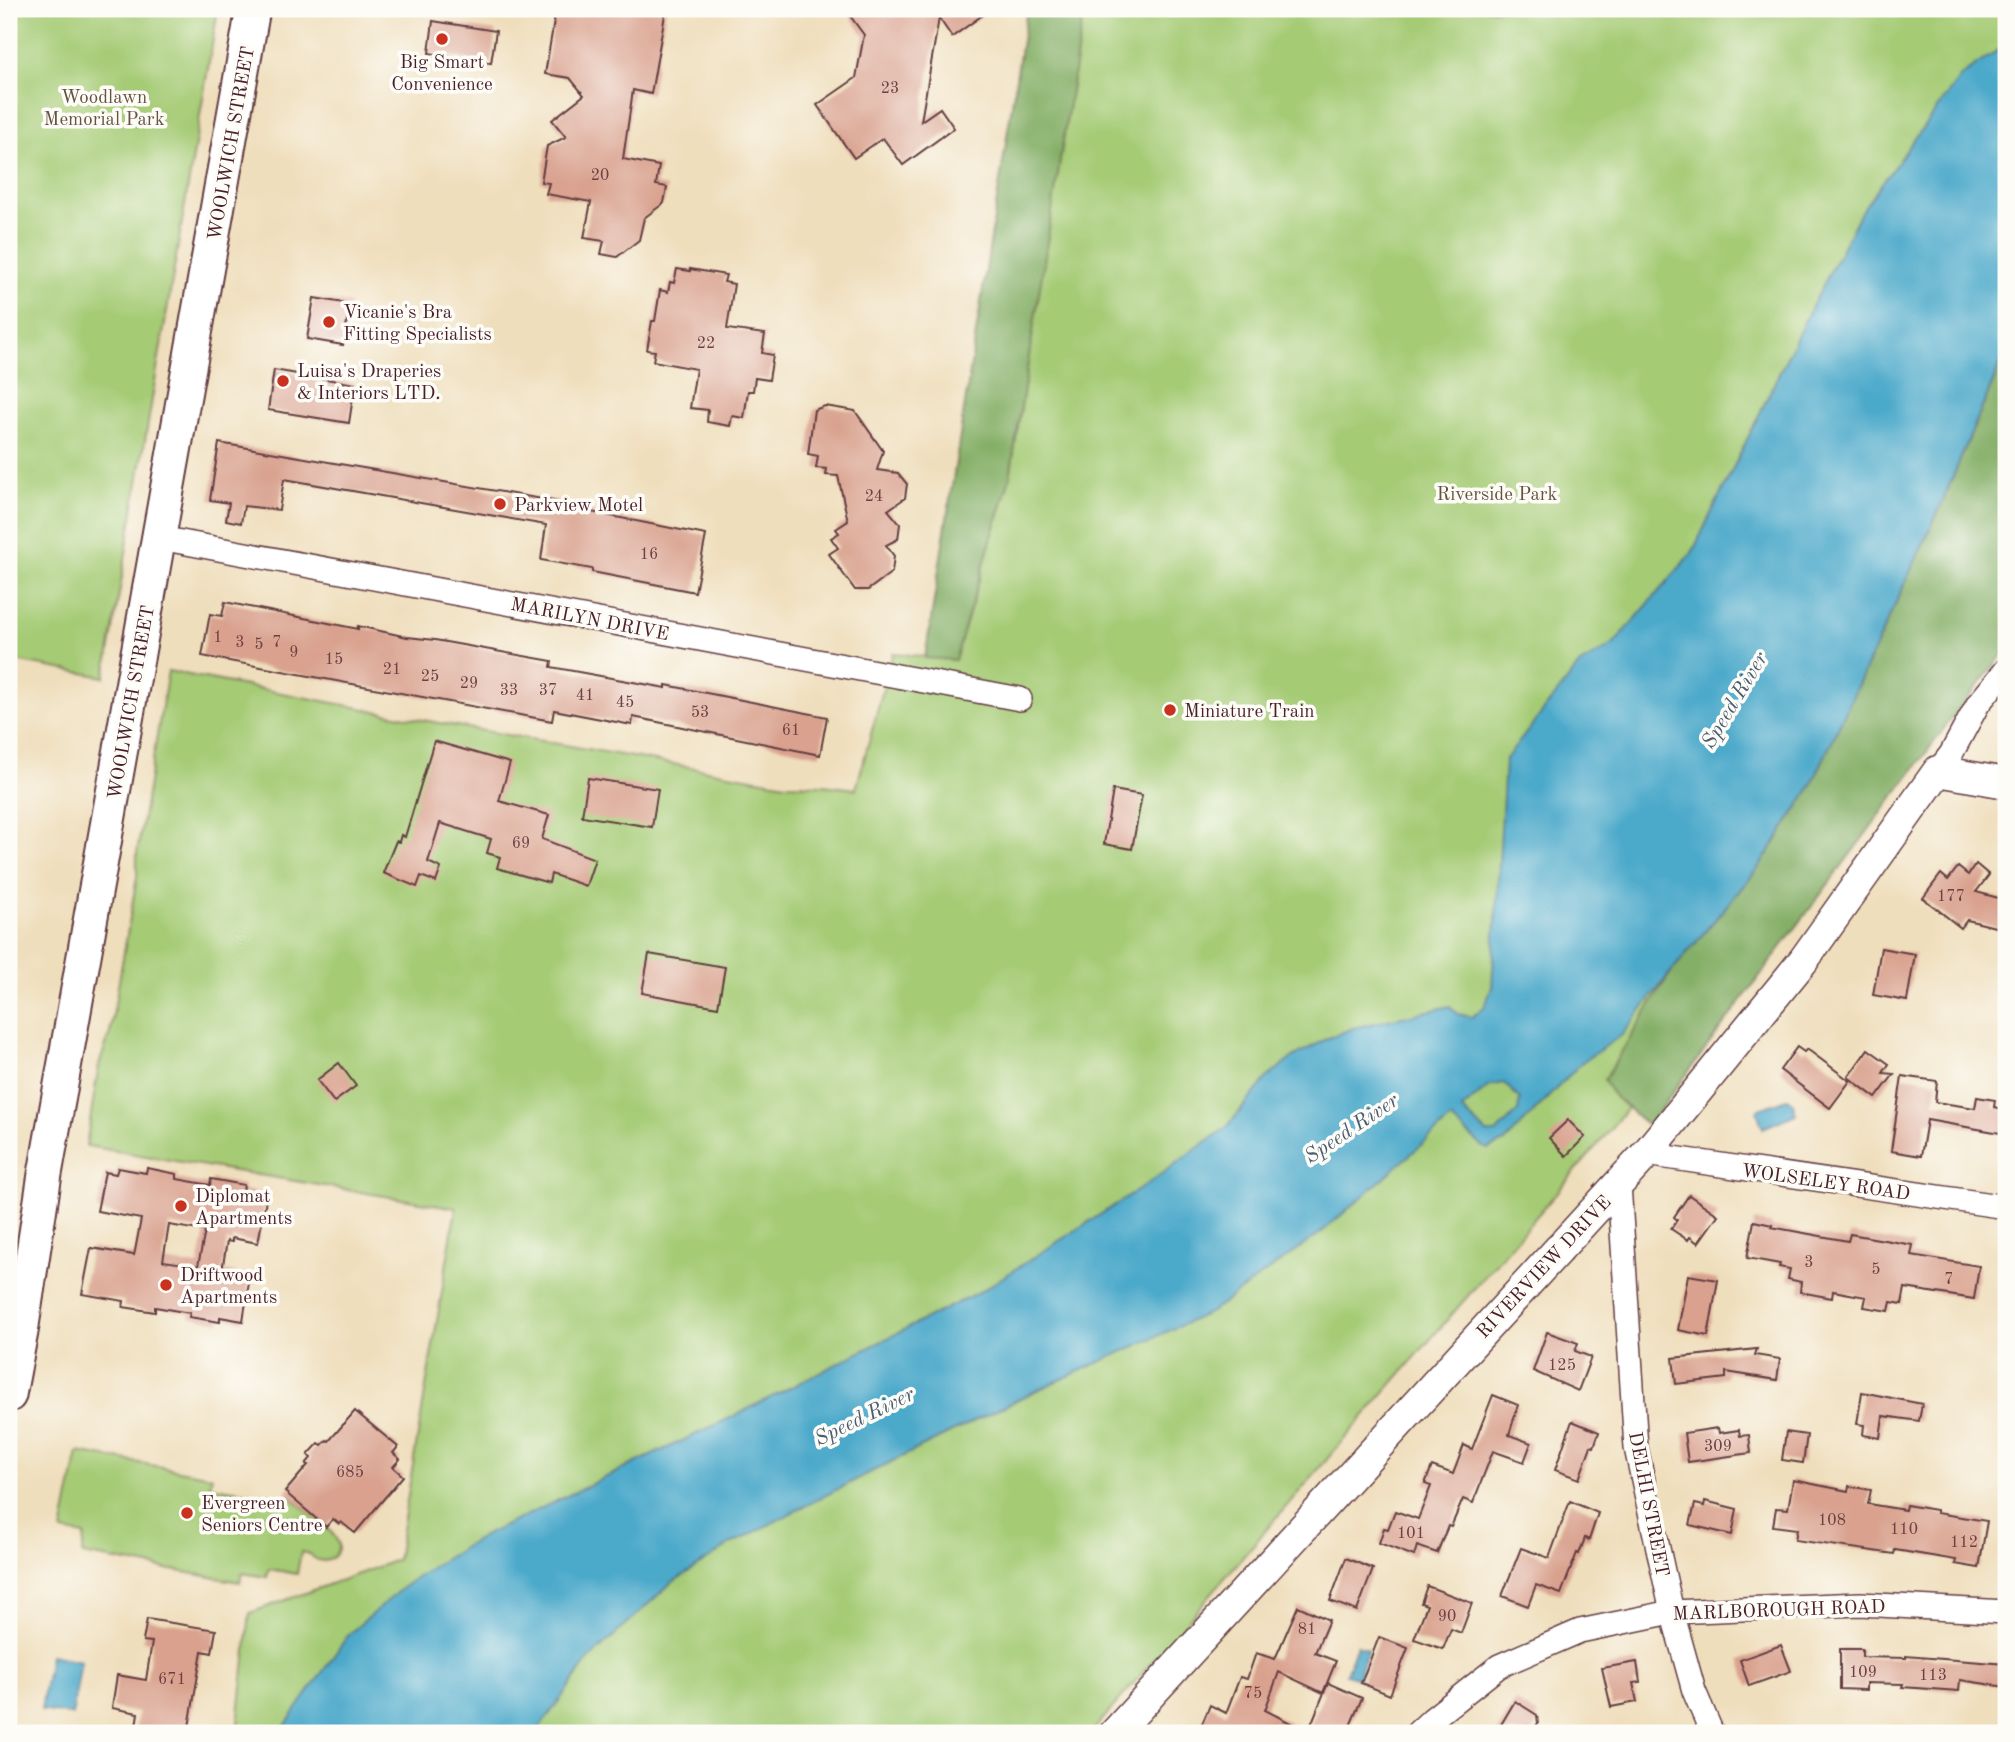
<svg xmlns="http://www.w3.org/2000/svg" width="2015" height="1742" font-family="'Old Standard TT',serif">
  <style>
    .green { fill: #a5cb75; stroke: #787550; stroke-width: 2 }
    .forest { fill: #84af66; stroke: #676748; stroke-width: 2 }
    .water { fill: #4ba9ca; stroke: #4a647a; stroke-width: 2; fill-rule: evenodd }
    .building { fill: #d9a18e; fill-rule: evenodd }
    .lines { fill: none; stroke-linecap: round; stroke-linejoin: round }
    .minor-casing { stroke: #633c41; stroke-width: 26 }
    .tertiary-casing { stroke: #633c41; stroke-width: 33 }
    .secondary-casing { stroke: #633c41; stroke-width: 37 }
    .minor { stroke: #fff; stroke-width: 23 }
    .tertiary { stroke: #fff; stroke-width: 30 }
    .secondary { stroke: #fff; stroke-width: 33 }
    .poi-dot { fill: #c8321e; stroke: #fdfcf7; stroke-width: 2.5 }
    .labels { text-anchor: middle; stroke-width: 7; stroke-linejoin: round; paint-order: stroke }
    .number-label { font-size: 16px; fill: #6e4044 }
    .poi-label { font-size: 19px; fill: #4a1f2b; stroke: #fdfcf7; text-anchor: start }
    .park-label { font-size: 19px; fill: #655341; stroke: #fdfcf7 }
    .street-label { font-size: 19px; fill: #4a1f2b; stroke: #fdfcf7 }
    .water-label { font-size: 21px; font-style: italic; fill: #4a5d73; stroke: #fdfcf7 }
  </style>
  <rect width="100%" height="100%" fill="#fdfcf7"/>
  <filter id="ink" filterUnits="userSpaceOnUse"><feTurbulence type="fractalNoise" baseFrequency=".0143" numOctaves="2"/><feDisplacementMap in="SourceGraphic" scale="14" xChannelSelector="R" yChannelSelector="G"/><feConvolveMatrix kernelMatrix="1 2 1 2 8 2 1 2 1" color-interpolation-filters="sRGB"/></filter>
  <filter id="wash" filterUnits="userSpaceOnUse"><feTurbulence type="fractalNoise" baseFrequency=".00686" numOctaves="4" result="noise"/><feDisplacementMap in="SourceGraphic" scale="28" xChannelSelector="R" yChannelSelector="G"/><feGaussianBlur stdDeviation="1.57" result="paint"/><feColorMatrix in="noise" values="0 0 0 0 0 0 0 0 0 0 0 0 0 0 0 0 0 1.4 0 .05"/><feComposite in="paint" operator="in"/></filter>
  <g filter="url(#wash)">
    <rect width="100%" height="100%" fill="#efdebc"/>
    <g class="green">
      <polygon points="9,9 218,9 105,677 9,660"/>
      <polygon points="1083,9 2006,9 2006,649 1920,740 1591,1153 1091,1733 237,1733 250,1613 397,1560 456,1208 86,1146 99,1065 110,1033 137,877 137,853 168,671 417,719 786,784 823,785 856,789 893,653 955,660 1010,477"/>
      <path d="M78 1452 212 1476 210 1486 279 1498 282 1496 285 1499 289 1496C301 1506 333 1529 337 1541 343 1557 322 1569 310 1554L301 1552 297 1574 269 1569 267 1577 242 1573 240 1582 82 1554 85 1535 62 1531Z"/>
    </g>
    <g class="forest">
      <polygon points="1027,9 1084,9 1010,477 955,660 925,658"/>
      <polygon points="2006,351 2006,651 1955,714 1648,1126 1613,1095 1604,1080 1671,972 1760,866 1811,786 1941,505"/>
    </g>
    <g class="water">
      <path d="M2006 45V351L1941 505 1811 786 1760 866 1671 972 1622 1035 1582 1062 1505 1142 1488 1149 1483 1147 1451 1119 1322 1232 1211 1312 1033 1392 873 1471 731 1544 670 1584 589 1659 536 1733H280L349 1634 402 1588 435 1565 483 1536 732 1417 983 1290 1143 1187 1227 1127 1267 1078 1293 1057 1326 1039 1353 1028 1450 1006 1458 1014 1472 1017 1485 1006 1492 987 1505 760 1580 664 1613 645 1692 553 1806 318 1862 210 1962 75ZM1504 1083 1520 1099 1518 1111 1496 1133H1487L1462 1109 1489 1086Z"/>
      <polygon points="1787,1099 1792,1101 1796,1114 1763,1128 1757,1112 1759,1109"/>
      <polygon points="1357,1645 1368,1649 1358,1678 1346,1674"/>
      <polygon points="50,1655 81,1661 72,1715 41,1710"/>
    </g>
    <g id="blocks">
      <g class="building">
        <polygon points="556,9 666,9 651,94 633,90 623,159 659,166 656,185 667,187 664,203 644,218 639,240 617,257 601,254 604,241 584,238 591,202 546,194 549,183 541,182 547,146 566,137 552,120 584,95 570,78 545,74"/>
        <polygon points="845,9 991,9 952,37 939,18 921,121 940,108 954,128 903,165 883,138 854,158 817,105 856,78 864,35"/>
        <polygon points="433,21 496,31 491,63 429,53"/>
        <polygon points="677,269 690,271 690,269 726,275 724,282 734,284 727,329 765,334 762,353 773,355 769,380 755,378 753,391 748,391 744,418 732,416 730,426 707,422 708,410 690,408 696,369 653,361 655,351 647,350 652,321 655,321 660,290 668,292 670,282 674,283"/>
        <polygon points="314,298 350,304 343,345 307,339"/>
        <polygon points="274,370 355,384 349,423 268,410"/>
        <polygon points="825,406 855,411 883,451 877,470 898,473 907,484 905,498 888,510 900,524 898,539 886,545 894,556 892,572 868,590 855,590 829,554 838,548 831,538 839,533 836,529 848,521 838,476 826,475 827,469 816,468 818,456 808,454 814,410"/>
        <polygon points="219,443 577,505 576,509 706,535 695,592 592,572 592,569 541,560 546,525 284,479 279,510 244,506 241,523 226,520 229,503 210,500"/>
        <polygon points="225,602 358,629 358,626 407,637 435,640 552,661 551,667 666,688 666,685 827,717 820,755 633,717 632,725 554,710 552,721 202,656 210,614 222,616"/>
        <polygon points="434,741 510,763 499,801 549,815 542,839 595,859 586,886 551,874 549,883 497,868 500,857 487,853 491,839 440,823 428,862 441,868 436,882 421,876 417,887 383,873 396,841 399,842 401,835 405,837"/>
        <polygon points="588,778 658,789 652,827 582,816"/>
        <polygon points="1113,790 1142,795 1132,849 1104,844"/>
        <polygon points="1976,864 1989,875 1976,892 2006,900 1999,928 1967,920 1961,928 1923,898 1941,874 1948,880 1958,867 1968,875"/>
        <polygon points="1881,948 1915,954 1907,1001 1873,995"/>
        <polygon points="649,954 725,967 718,1007 642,993"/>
        <polygon points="1797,1047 1804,1052 1807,1049 1850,1081 1830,1108 1780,1070"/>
        <polygon points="1868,1049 1889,1064 1883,1073 1894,1074 1876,1098 1848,1077"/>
        <polygon points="339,1063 356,1086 334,1102 317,1080"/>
        <polygon points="1902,1076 1937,1081 1935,1102 1975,1108 1977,1097 1995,1100 1994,1107 2006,1110 2006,1134 1927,1120 1921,1156 1891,1151"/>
        <polygon points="1568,1120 1585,1137 1566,1156 1549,1138"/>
        <path d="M118 1168 146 1173 147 1168 177 1174V1179L210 1185 211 1179 244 1185 243 1190 267 1194 258 1243 232 1238V1242L227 1241 222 1271 250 1276 243 1321 220 1317V1322L189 1317 190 1313 155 1307V1312L123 1307 124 1301 82 1294 91 1248 134 1255 135 1251 141 1219 97 1211 105 1172 116 1174ZM169 1225 205 1231 198 1266 163 1261Z"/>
        <polygon points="1689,1195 1718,1215 1698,1243 1690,1237 1688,1240 1671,1229 1677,1220 1674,1217"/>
        <polygon points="1754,1221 1772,1225 1771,1227 1848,1241 1850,1234 1913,1245 1911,1255 1979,1266 1974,1299 1905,1288 1902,1304 1891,1302 1889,1311 1864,1307 1866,1297 1833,1291 1832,1298 1800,1292 1801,1282 1788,1279 1790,1269 1779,1267 1780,1264 1747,1258"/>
        <polygon points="1688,1275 1718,1280 1708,1336 1678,1330"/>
        <polygon points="1547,1332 1578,1343 1575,1351 1591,1357 1578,1391 1533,1371"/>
        <polygon points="1757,1349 1755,1355 1780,1359 1777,1380 1726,1372 1726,1378 1676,1384 1673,1358"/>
        <polygon points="1862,1392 1922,1404 1919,1421 1883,1416 1880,1438 1863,1435 1864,1425 1857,1424"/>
        <polygon points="1493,1395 1518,1405 1509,1435 1531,1443 1524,1462 1493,1451 1473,1503 1463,1499 1451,1527 1448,1526 1437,1553 1417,1546 1414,1556 1379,1543 1384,1528 1388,1529 1395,1511 1418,1519 1431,1486 1425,1484 1432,1466 1453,1474 1464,1445 1472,1449"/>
        <polygon points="355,1411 398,1447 393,1453 400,1459 393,1467 403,1476 355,1533 341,1522 339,1524 333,1519 326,1527 285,1492 308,1465 306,1464 311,1458 308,1455 319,1443 322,1445 327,1440 329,1441"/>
        <polygon points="1572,1421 1599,1432 1594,1447 1591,1446 1579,1479 1555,1470"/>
        <polygon points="1718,1428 1719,1433 1739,1430 1740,1436 1749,1435 1751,1453 1688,1462 1684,1433"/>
        <polygon points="1786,1432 1807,1435 1803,1463 1782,1460"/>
        <polygon points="1793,1480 1848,1491 1849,1486 1871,1490 1868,1504 1905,1510 1906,1505 1936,1510 1936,1513 1987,1521 1979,1568 1955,1564 1956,1560 1895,1550 1894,1554 1795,1540 1797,1529 1773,1526 1776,1508 1788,1509"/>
        <polygon points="1570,1501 1598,1513 1589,1540 1585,1538 1579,1554 1577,1553 1561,1594 1536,1585 1528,1606 1502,1596 1521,1548 1549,1558"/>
        <polygon points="1705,1501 1737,1509 1732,1535 1690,1525 1695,1504 1704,1506"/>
        <polygon points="1346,1558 1373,1569 1357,1611 1330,1601"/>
        <polygon points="1427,1586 1472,1603 1461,1633 1451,1629 1443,1649 1414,1639 1427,1605 1421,1603"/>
        <polygon points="1298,1606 1329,1620 1315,1653 1336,1661 1323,1693 1279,1672 1265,1710 1308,1732 1328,1683 1362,1698 1347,1733 1198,1733 1210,1705 1226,1713 1240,1677 1247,1679 1256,1653 1275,1659"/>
        <polygon points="147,1619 216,1630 212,1653 202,1651 188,1733 135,1733 138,1713 112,1708 117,1675 146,1680 152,1642 143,1641"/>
        <polygon points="1379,1637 1408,1648 1390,1695 1361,1683"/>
        <polygon points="1781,1645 1791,1671 1749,1686 1740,1660"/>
        <polygon points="1840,1649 1862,1649 1862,1657 1906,1658 1906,1656 2006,1664 2006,1687 1960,1680 1959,1691 1902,1687 1903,1684 1866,1683 1866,1690 1840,1689"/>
        <polygon points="1637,1662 1640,1682 1633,1683 1637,1702 1611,1707 1602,1668"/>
        <polygon points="1515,1701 1537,1715 1538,1723 1532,1733 1496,1733"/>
      </g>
    </g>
  </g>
  <g filter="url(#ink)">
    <use href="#blocks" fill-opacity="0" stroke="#633c41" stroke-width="2"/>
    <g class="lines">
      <defs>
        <g id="minor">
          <polyline points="160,538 1020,699"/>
          <polyline points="1938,771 1951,754 1978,704 2006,670"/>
          <polyline points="1646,1154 2006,1207"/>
          <polyline points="1619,1184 1636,1448 1672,1612 1694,1691 1712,1733"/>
          <polyline points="1417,1733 1432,1719 1499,1666 1580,1631 1672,1612 1860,1604 2006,1612"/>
        </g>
        <polyline id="tertiary" points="1115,1733 1646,1154 1803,961 1938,771 2006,783"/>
        <polyline id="secondary" points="9,1395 21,1332 45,1174 253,9"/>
      </defs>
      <use href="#minor" class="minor-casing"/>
      <use href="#tertiary" class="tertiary-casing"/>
      <use href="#secondary" class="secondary-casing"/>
      <use href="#minor" class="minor"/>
      <use href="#tertiary" class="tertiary"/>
      <use href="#secondary" class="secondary"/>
    </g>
  </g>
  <g class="poi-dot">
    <circle cx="442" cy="39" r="7"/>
    <circle cx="329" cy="322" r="7"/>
    <circle cx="283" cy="381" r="7"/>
    <circle cx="500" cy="504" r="7"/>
    <circle cx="1170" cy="710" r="7"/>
    <circle cx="181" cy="1206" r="7"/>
    <circle cx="166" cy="1285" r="7"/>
    <circle cx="187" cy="1513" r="7"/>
  </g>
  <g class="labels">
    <g class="number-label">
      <text x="890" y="93">23</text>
      <text x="600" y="180">20</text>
      <text x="706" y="348">22</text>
      <text x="874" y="501">24</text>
      <text x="649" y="559">16</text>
      <text x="218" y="642">1</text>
      <text x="240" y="647">3</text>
      <text x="277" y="647">7</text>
      <text x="259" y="649">5</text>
      <text x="294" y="657">9</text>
      <text x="334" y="664">15</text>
      <text x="392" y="674">21</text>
      <text x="430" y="681">25</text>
      <text x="469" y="688">29</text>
      <text x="509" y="695">33</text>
      <text x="548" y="695">37</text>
      <text x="585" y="700">41</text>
      <text x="625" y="707">45</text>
      <text x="700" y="717">53</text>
      <text x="791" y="735">61</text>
      <text x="521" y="848">69</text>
      <text x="1951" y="901">177</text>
      <text x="1809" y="1267">3</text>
      <text x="1876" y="1274">5</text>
      <text x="1949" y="1284">7</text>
      <text x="1562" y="1370">125</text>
      <text x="1718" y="1451">309</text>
      <text x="350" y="1477">685</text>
      <text x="1832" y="1525">108</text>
      <text x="1904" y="1534">110</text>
      <text x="1411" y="1538">101</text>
      <text x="1964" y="1547">112</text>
      <text x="1447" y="1621">90</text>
      <text x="1307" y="1634">81</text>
      <text x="1863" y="1677">109</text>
      <text x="1933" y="1680">113</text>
      <text x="172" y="1684">671</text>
      <text x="1253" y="1698">75</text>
    </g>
    <g class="poi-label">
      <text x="442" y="68" text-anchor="middle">Big Smart<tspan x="442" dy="22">Convenience</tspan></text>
      <text x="343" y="318">Vicanie's Bra<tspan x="343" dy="22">Fitting Specialists</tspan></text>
      <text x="297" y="377">Luisa's Draperies<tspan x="297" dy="22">&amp; Interiors LTD.</tspan></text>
      <text x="514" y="511">Parkview Motel</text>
      <text x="1184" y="717">Miniature Train</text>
      <text x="195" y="1202">Diplomat<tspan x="195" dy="22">Apartments</tspan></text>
      <text x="180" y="1281">Driftwood<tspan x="180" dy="22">Apartments</tspan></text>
      <text x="201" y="1509">Evergreen<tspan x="201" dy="22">Seniors Centre</tspan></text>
    </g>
    <g class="park-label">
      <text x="104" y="103">Woodlawn<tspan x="104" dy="22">Memorial Park</tspan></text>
      <text x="1497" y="500">Riverside Park</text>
    </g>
    <g class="street-label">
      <text transform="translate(230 143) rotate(-80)" y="7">WOOLWICH STREET</text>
      <text transform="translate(590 618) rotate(11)" y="7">MARILYN DRIVE</text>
      <text transform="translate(130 702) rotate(-80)" y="7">WOOLWICH STREET</text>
      <text transform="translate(1826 1181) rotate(8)" y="7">WOLSELEY ROAD</text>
      <text transform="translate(1543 1266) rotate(-47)" y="7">RIVERVIEW DRIVE</text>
      <text transform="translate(1650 1504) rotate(79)" y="7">DELHI STREET</text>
      <text transform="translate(1779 1609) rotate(-2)" y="7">MARLBOROUGH ROAD</text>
    </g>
    <g class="water-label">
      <text transform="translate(1734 700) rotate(-59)" y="7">Speed River</text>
      <text transform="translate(1351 1128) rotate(-34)" y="7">Speed River</text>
      <text transform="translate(864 1416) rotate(-26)" y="7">Speed River</text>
    </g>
  </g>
  <rect width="2015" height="1742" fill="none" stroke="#fdfcf7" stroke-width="35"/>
</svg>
